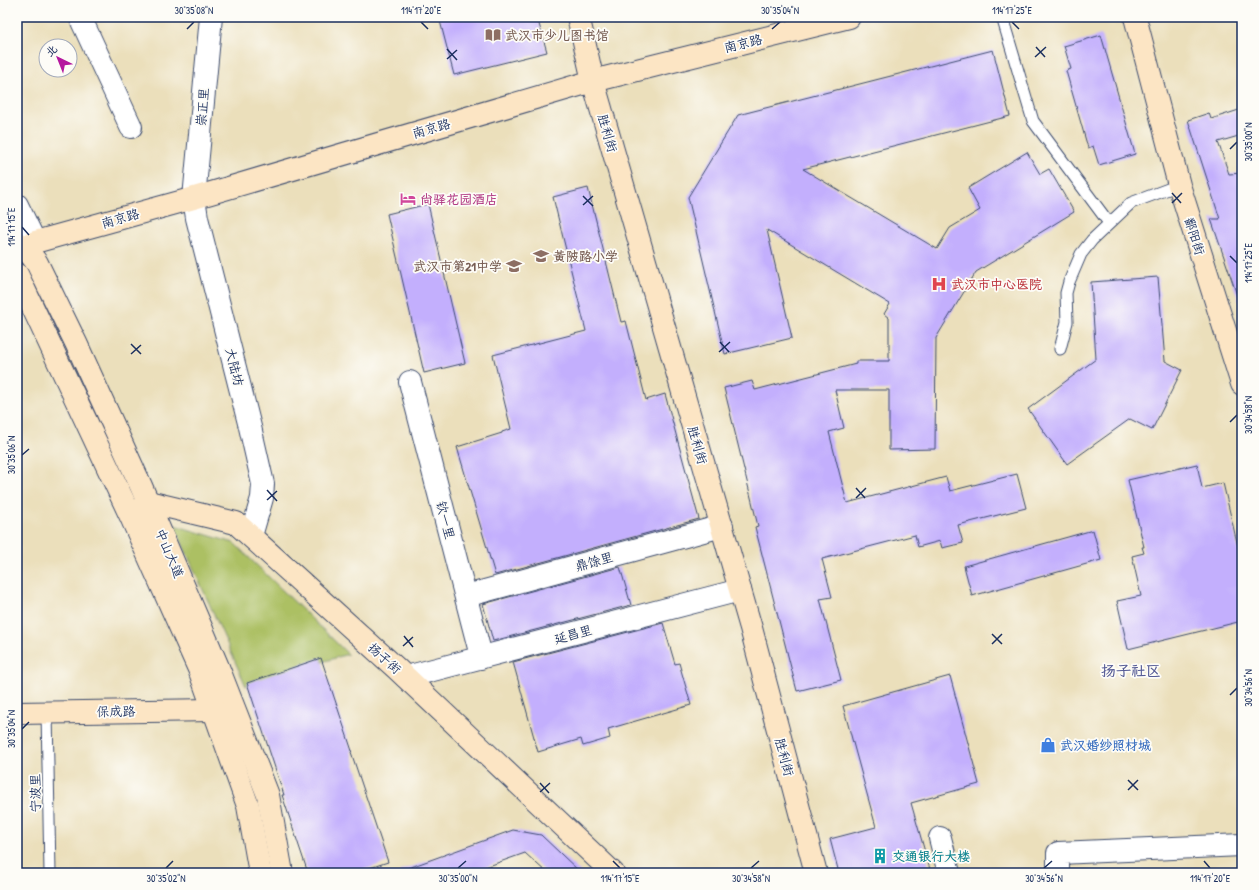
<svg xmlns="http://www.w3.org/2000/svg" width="1259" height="890" font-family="'Patrick Hand','LXGW WenKai TC',sans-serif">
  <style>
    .green { fill: #acc064; stroke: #647861 }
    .building { fill: #c3affd }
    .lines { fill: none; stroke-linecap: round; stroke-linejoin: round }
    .lane-casing { stroke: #3a496c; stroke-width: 13 }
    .street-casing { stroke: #3a496c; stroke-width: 24 }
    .secondary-casing { stroke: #3a496c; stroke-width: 24 }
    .lane { stroke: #fff; stroke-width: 11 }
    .street { stroke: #fff; stroke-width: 22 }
    .secondary { stroke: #fce5c4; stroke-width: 22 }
    .ticks { fill: none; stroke: #1b2f5e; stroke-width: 1.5 }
    .labels { text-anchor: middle; stroke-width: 3.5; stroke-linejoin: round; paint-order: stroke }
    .education-label { font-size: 13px; font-weight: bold; fill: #785e54; stroke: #fdfcf7; text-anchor: start }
    .street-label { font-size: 13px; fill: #1b2f5e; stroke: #fdfcf7 }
    .hotel-label { font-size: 13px; font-weight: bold; fill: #b23c85; stroke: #fdfcf7; text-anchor: start }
    .health-label { font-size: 13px; font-weight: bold; fill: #be3a42; stroke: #fdfcf7; text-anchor: start }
    .shop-label { font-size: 13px; font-weight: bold; fill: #366cbe; stroke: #fdfcf7; text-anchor: start }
    .culture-label { font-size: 13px; font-weight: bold; fill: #0d838f; stroke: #fdfcf7; text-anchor: start }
    .quarter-label { font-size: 15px; font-weight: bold; fill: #565c96; stroke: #fdfcf7 }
    .neatline { fill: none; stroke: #1b2f5e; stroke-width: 1.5 }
    .ticks-label { font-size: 10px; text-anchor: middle; fill: #1b2f5e }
  </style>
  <rect width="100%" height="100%" fill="#fdfcf7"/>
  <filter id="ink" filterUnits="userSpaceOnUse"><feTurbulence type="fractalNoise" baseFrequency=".025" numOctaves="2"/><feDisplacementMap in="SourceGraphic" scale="8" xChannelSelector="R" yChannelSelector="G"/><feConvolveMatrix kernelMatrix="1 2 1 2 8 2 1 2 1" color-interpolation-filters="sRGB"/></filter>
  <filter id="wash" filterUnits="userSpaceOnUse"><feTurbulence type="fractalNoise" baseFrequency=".012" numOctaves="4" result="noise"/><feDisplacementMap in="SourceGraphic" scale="16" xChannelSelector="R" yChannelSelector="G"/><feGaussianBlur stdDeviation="0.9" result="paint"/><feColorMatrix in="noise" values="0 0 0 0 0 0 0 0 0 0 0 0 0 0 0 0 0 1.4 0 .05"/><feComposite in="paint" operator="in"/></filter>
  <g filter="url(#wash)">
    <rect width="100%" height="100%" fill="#ebdfbb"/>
    <polygon class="green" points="174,525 234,543 348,654 246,686"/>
    <g id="blocks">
      <g class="building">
        <polygon points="439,17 537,17 547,52 454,75"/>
        <polygon points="1101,35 1135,154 1099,165 1093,146 1088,148 1066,71 1071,69 1064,46"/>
        <polygon points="993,50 1010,116 803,169 937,249 950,228 980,210 968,188 1027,152 1040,174 1049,169 1074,212 976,272 936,338 935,449 889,450 889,390 835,390 844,428 829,432 847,503 946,477 950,491 1017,474 1026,508 958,525 963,543 942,548 940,541 918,547 915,535 822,559 832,597 820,599 841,680 797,691 755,527 758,526 724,388 752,381 755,390 856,364 856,361 889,361 889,318 884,314 890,304 767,230 792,338 725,354 688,197 738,115"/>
        <polygon points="1242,109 1242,135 1218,142 1229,174 1242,173 1242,301 1239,301 1211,219 1220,219 1188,120 1209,113 1211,119"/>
        <polygon points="588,188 621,322 626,321 646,400 665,394 699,519 495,575 457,447 502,433 502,432 511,429 493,355 586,331 553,197"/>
        <polygon points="428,204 465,363 424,373 387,214"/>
        <polygon points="1158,277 1165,361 1182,370 1152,430 1130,419 1067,464 1028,409 1096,359 1091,282"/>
        <polygon points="1197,464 1202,488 1223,483 1242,564 1242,621 1128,649 1117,601 1141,596 1132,556 1144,553 1142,547 1144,547 1128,480"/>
        <polygon points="1093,530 1101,560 972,596 964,566"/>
        <polygon points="620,567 631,605 493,641 483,604"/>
        <polygon points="663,623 675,664 679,663 691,705 608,729 610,738 583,746 581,739 538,752 513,662"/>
        <polygon points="321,658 352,751 351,752 388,862 354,873 308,873 282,795 284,795 247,683"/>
        <polygon points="950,676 979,784 911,803 931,873 839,873 830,839 876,827 843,706"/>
        <polygon points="513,830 541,835 581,873 547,873 525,853 469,873 400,873 400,871"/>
      </g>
    </g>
  </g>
  <g filter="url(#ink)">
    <use href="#blocks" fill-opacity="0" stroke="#3a496c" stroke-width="1"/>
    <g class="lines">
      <defs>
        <g id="lane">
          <polyline points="1002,17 1033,121 1109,223"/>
          <polyline points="1060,349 1067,322 1066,293 1069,282 1081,254 1092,240 1131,203 1179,185"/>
          <polyline points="47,712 50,873"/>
        </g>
        <g id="street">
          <polyline points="80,17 131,127"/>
          <polyline points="211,17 194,198 197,218 250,427 263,484 262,498 251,536"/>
          <polyline points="17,205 35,242"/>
          <polyline points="410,382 480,652 480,658"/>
          <polyline points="466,596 722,526"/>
          <polyline points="406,677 740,590"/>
          <polyline points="940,838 949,873"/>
          <polyline points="1058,873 1058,853 1242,845"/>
        </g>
        <g id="secondary">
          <polyline points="578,17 583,37 593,81 751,628 816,873"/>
          <polyline points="1135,17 1179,185 1242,384"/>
          <polyline points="17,243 24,246 37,263 76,343 141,486 218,667 268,795 282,873"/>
          <polyline points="17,251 24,246 35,242 194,198 593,81 849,17"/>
          <polyline points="17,274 131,517 199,669 248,806 260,873"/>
          <polyline points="141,509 148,502 236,523 396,668 613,873"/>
          <polyline points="17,713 214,710"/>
        </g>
      </defs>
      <use href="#lane" class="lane-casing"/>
      <use href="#street" class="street-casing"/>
      <use href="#secondary" class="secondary-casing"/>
      <use href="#lane" class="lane"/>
      <use href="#street" class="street"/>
      <use href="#secondary" class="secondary"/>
    </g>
  </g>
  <path class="ticks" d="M421 22 428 29M1012 22 1019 29M187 29 194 22M772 29 780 22M1036 47 1045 57M447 49 457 60M1035 57 1046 47M447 59 457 50M1230 149 1237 142M1172 193 1181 203M583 196 593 206M1172 203 1182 193M583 205 593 196M22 227 29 235M1230 256 1237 263M720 342 729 352M131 344 141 354M719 352 730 342M131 354 141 345M1230 422 1237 415M22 455 29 449M856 488 865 498M267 490 277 501M856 498 866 488M267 500 277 491M992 634 1002 644M404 636 413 647M992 644 1002 634M403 646 413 637M1230 695 1237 688M22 729 29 722M1128 780 1138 790M540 783 549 793M1128 790 1138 780M540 792 550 783M613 861 620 868M1204 861 1210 868M166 868 173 861M458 868 466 861M751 868 759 861M1044 868 1052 861"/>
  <defs>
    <symbol id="library-bare" viewBox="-9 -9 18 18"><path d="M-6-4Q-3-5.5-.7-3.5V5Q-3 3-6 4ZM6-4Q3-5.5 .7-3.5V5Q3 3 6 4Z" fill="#8d6e63" stroke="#fdfcf7" stroke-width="2.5" paint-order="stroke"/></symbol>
    <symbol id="hotel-bare" viewBox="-9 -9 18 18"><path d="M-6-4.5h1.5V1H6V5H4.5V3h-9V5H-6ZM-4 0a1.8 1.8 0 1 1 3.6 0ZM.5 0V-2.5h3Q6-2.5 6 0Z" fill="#d1479c" stroke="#fdfcf7" stroke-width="2.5" paint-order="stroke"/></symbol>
    <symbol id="school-bare" viewBox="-9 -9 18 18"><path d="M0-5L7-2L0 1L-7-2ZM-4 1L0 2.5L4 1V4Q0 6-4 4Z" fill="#8d6e63" stroke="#fdfcf7" stroke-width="2.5" paint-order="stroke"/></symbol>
    <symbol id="hospital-bare" viewBox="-9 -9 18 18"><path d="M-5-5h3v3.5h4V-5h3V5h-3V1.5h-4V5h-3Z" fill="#e0444e" stroke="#fdfcf7" stroke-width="2.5" paint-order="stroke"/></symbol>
    <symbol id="shop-bare" viewBox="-9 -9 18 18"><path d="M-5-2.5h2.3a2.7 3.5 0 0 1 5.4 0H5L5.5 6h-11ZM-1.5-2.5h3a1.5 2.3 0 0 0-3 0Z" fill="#3f7fe0" stroke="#fdfcf7" stroke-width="2.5" paint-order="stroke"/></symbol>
    <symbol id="building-bare" viewBox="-9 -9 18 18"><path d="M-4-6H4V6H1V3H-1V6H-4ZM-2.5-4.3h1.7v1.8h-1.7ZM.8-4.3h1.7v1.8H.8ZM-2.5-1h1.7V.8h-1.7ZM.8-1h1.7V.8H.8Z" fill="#0f9aa8" stroke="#fdfcf7" stroke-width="2.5" paint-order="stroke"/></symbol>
  </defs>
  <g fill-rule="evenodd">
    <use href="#library-bare" x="482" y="24" width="22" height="22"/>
    <use href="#hotel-bare" x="397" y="188" width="22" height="22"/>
    <use href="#school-bare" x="530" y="245" width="22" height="22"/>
    <use href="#school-bare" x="503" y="255" width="22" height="22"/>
    <use href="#hospital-bare" x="928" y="273" width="22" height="22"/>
    <use href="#shop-bare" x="1037" y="734" width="22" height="22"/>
    <use href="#building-bare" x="869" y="845" width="22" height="22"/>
  </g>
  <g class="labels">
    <g class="education-label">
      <text x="505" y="40">武汉市少儿图书馆</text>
      <text x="553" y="261">黄陂路小学</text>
      <text x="502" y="271" text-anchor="end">武汉市第21中学</text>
    </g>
    <g class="street-label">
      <text transform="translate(743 43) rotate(-14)" y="5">南京路</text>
      <text transform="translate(202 107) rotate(-85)" y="5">崇正里</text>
      <text transform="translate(431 128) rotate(-16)" y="5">南京路</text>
      <text transform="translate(608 133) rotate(74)" y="5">胜利街</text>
      <text transform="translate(120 218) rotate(-16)" y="5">南京路</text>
      <text transform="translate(1195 236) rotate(72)" y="5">鄱阳街</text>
      <text transform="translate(235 367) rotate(76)" y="5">大陆坊</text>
      <text transform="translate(698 445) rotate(74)" y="5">胜利街</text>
      <text transform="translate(446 520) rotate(76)" y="5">钦一里</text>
      <text transform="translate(170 553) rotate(67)" y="5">中山大道</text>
      <text transform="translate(594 561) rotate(-15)" y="5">鼎馀里</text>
      <text transform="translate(573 634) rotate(-15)" y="5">延昌里</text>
      <text transform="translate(385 658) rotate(42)" y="5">扬子街</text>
      <text transform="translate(116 711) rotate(-1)" y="5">保成路</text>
      <text transform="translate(785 757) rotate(75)" y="5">胜利街</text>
      <text transform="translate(35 793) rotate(-91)" y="5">宁波里</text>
    </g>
    <g class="hotel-label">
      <text x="420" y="204">尚驿花园酒店</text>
    </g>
    <g class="health-label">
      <text x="951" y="289">武汉市中心医院</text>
    </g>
    <g class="shop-label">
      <text x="1060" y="750">武汉婚纱照材城</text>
    </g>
    <g class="culture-label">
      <text x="892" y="861">交通银行大楼</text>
    </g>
    <g class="quarter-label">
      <text x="1131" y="676">扬子社区</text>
    </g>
  </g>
  <rect width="1259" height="890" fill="none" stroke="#fdfcf7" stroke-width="44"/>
  <g transform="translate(58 58) rotate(317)"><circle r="19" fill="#fdfcf7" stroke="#a3aaba"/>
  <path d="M0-3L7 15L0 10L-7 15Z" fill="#b5179e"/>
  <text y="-6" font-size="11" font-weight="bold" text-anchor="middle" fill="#1b2f5e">北</text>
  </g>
  <rect x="22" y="22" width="1215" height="846" class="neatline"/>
  <g class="ticks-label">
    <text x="194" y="14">30°35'08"N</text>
    <text x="421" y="14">114°17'20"E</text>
    <text x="780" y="14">30°35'04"N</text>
    <text x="1012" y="14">114°17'25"E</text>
    <text transform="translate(1248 142) rotate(-90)" y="4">30°35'00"N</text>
    <text transform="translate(11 227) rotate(-90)" y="4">114°17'15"E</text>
    <text transform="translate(1248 263) rotate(-90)" y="4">114°17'25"E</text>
    <text transform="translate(1248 415) rotate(-90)" y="4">30°34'58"N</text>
    <text transform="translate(11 455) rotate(-90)" y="4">30°35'06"N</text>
    <text transform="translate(1248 688) rotate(-90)" y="4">30°34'56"N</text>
    <text transform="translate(11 729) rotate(-90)" y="4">30°35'04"N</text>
    <text x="166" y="882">30°35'02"N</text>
    <text x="458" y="882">30°35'00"N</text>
    <text x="620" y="882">114°17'15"E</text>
    <text x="751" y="882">30°34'58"N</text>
    <text x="1044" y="882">30°34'56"N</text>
    <text x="1210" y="882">114°17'20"E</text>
  </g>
</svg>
